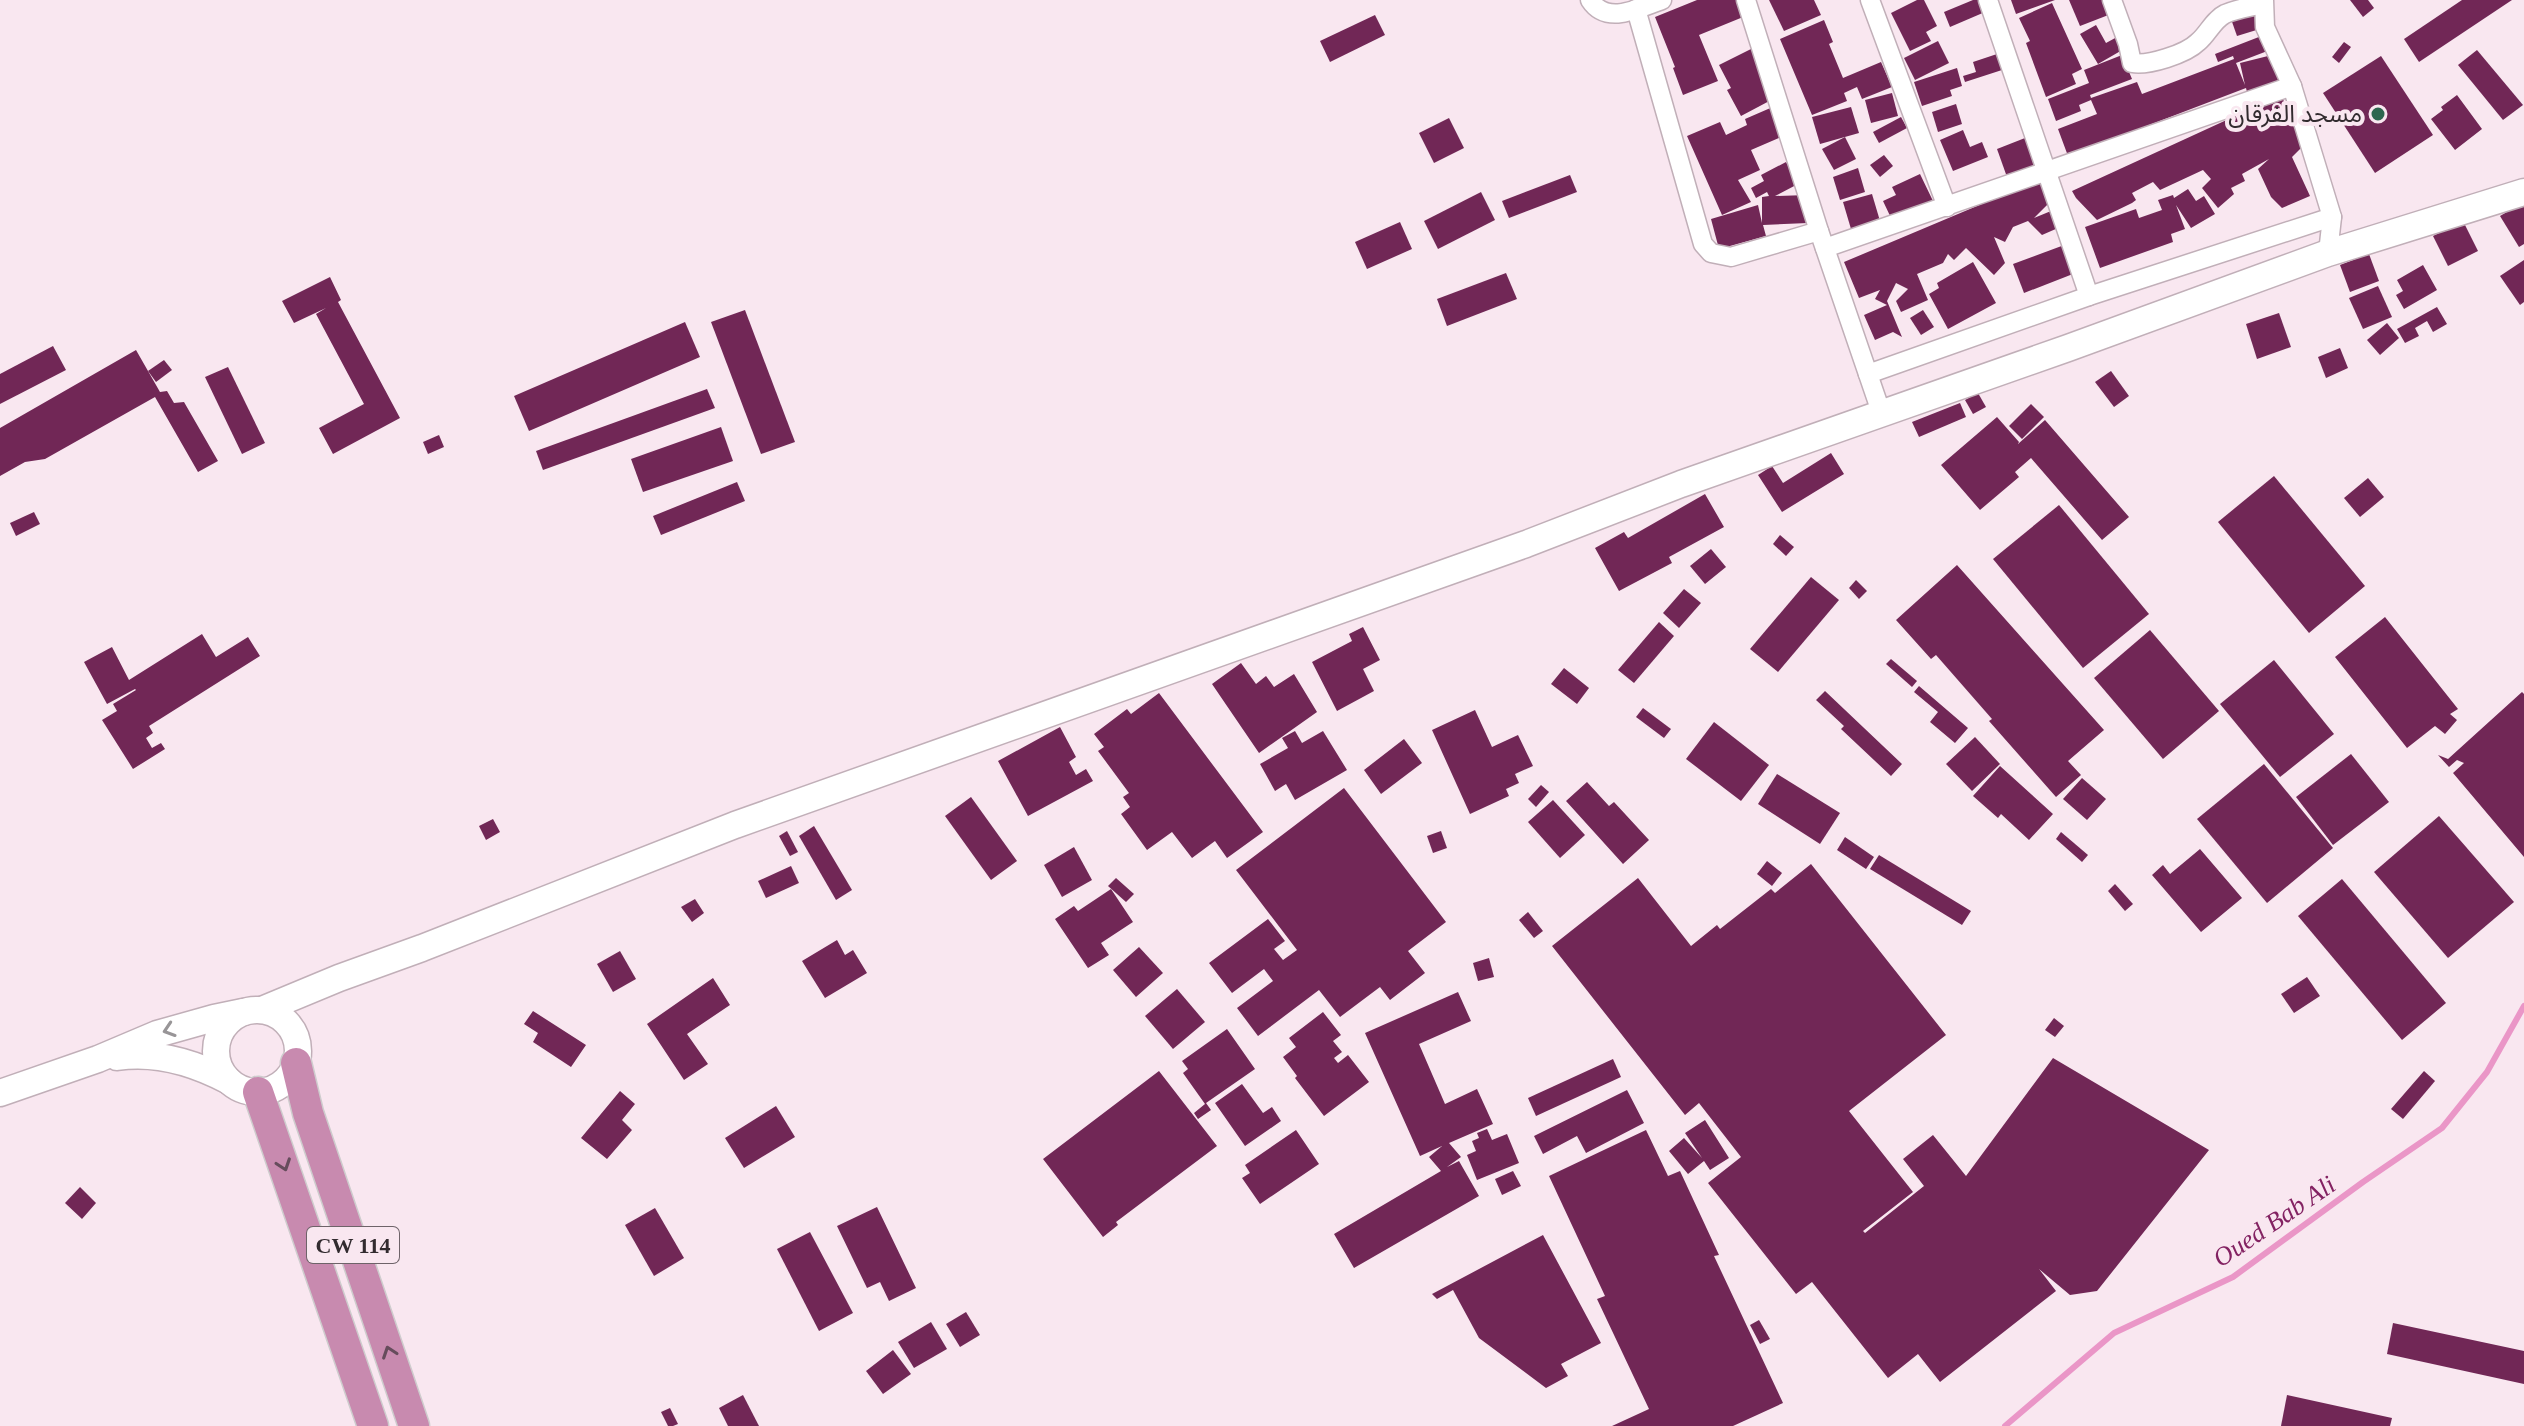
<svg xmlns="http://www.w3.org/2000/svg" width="2524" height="1426" font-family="'Times New Roman','Noto Sans Arabic',serif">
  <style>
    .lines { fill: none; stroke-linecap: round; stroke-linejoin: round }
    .stream { stroke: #ea96c7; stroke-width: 6 }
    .building { fill: #712756 }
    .minor-casing { stroke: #c1afb8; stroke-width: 21 }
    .secondary-casing { stroke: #c1afb8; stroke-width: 29 }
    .trunk-casing { stroke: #cecccd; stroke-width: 33 }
    .minor { stroke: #fff; stroke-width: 18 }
    .secondary { stroke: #fff; stroke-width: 26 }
    .trunk { stroke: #c88aaf; stroke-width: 30 }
    .oneway { stroke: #989597 }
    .oneway2 { stroke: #664c5c }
    .poi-dot { fill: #2d664f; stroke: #f9e7f0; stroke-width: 3 }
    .labels { text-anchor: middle; stroke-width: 8; stroke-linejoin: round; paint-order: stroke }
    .shield { fill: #f9e7f0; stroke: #6e6369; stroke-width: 2 }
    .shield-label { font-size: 22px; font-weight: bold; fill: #322b2f }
    .poi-label { font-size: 24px; fill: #322b2f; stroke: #f9e7f0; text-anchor: end }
    .water-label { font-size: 26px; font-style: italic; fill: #832262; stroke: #f9e7f0 }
  </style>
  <rect width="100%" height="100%" fill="#f9e7f0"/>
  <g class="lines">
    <polyline class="stream" points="2005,1426 2114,1333 2233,1277 2363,1182 2442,1128 2487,1072 2524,1006"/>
  </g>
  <g class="building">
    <polygon points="1697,0 1742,0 1748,15 1699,35 1718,81 1683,95 1673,68 1675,67 1655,17"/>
    <polygon points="1769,0 1814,0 1821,15 1784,31"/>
    <polygon points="1917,0 1924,0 1937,26 1926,32 1931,41 1910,51 1891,13"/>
    <polygon points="1973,0 1980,0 1985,12 1950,27 1944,12"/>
    <polygon points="2011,0 2055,0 2016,14"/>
    <polygon points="2069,0 2105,0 2111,14 2080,26"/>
    <polygon points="2350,0 2368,0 2374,8 2363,17"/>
    <polygon points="2462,0 2512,0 2419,62 2404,39"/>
    <polygon points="2052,3 2082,69 2072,74 2076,84 2046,97 2026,43 2030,41 2019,18"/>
    <polygon points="2257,11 2263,28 2237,36 2231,19"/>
    <polygon points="1375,15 1385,35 1330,62 1320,41"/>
    <polygon points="1824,20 1833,42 1829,44 1843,78 1881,62 1892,87 1862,99 1857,87 1844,93 1847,101 1812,115 1780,39"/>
    <polygon points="2096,25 2106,43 2117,37 2124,49 2098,64 2080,34"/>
    <polygon points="2264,35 2270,50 2236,63 2245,85 2240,63 2276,54 2283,83 2247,92 2246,88 2068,156 2058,129 2097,114 2091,100 2079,105 2081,111 2056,121 2048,99 2089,83 2084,70 2122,55 2132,79 2090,95 2091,98 2137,82 2142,94 2234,59 2233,56 2218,62 2215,54"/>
    <polygon points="1938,41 1949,63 1915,80 1904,58"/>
    <polygon points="2344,42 2351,47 2339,63 2332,57"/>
    <polygon points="1753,48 1775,98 1741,116 1727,90 1731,88 1719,65"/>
    <polygon points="2477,50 2523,105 2503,120 2458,65"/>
    <polygon points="1997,54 2002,70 1965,82 1963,76 1976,72 1973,62"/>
    <polygon points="2381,56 2433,135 2375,173 2323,93"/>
    <polygon points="1957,68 1962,86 1950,90 1952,96 1922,106 1914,82"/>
    <polygon points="1892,93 1898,116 1871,123 1865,100"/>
    <polygon points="2281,95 2304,145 2292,157 2310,196 2282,208 2271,197 2258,169 2269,159 2242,174 2245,181 2231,188 2234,194 2218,208 2202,188 2211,179 2203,170 2160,190 2153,182 2132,193 2136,200 2132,203 2097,220 2076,198 2072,191"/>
    <polygon points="2457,95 2482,129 2455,150 2431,119 2443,110 2441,107"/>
    <polygon points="1956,104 1962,124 1938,132 1932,112"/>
    <polygon points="1775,106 1788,134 1751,150 1760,170 1738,180 1751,202 1722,215 1687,136 1720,122 1726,135 1747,125 1745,119"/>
    <polygon points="1851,107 1859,133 1820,144 1812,117"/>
    <polygon points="1901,117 1907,128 1879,143 1873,132"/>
    <polygon points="1449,118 1464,148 1434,163 1419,133"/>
    <polygon points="1963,130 1970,147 1982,142 1988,157 1953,171 1940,140"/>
    <polygon points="1845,137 1856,159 1834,170 1822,149"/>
    <polygon points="2025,138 2035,166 2007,177 1997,149"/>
    <polygon points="1884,155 1893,166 1880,177 1870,165"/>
    <polygon points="1786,162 1798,184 1775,196 1807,195 1808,223 1763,225 1766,236 1719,249 1711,219 1758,205 1762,223 1762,197 1769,196 1767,192 1756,198 1751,188 1764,181 1761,175"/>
    <polygon points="1858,168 1865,192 1840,200 1833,177"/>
    <polygon points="1920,174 1933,201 1892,220 1883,201 1896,195 1892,187"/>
    <polygon points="1570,175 1577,192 1509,218 1502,201"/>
    <polygon points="2039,180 2049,203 2034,218 2051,211 2058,228 2042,235 2028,221 2013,227 2005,242 1994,237 2005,263 1994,275 1966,248 1954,260 1948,254 1943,263 1917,274 1928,300 1901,312 1896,301 1908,289 1896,283 1887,301 1902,337 1893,332 1875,340 1864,315 1887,305 1875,299 1880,290 1859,298 1844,262"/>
    <polygon points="2188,189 2196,201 2204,196 2215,214 2191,228 2176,205 2185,229 2171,234 2173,242 2100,268 2085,227 2136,209 2139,218 2162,210 2158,200 2173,195 2174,198"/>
    <polygon points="1481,192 1495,220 1438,249 1424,221"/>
    <polygon points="1872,194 1880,221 1851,229 1843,202"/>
    <polygon points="2524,202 2524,244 2519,247 2500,216"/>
    <polygon points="2463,221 2478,251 2448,266 2433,236"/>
    <polygon points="1400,222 1412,249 1367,269 1355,242"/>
    <polygon points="2067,244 2078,272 2024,293 2013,264"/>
    <polygon points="2369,254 2379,281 2350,292 2340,265"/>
    <polygon points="2524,260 2524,302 2520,305 2500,276"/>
    <polygon points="1973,262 1996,303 1948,329 1929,294 1939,288 1937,283"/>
    <polygon points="2423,265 2437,290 2404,309 2396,295 2403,291 2397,280"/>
    <polygon points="1506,273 1517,299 1447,326 1437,299"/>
    <polygon points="330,277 341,300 338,302 400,418 333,454 319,428 364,404 316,314 326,308 294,323 282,301"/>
    <polygon points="2378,286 2392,317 2363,329 2349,298"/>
    <polygon points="2437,307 2447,324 2433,332 2427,321 2415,328 2419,336 2405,343 2397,329"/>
    <polygon points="745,310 795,442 761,454 711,322"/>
    <polygon points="1923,310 1934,327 1921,335 1910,318"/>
    <polygon points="2279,313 2291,347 2257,359 2246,324"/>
    <polygon points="685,322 700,357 529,431 514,396"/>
    <polygon points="2387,323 2399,338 2380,355 2367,340"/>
    <polygon points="53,346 66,370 0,404 0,374"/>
    <polygon points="2340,348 2348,368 2326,378 2318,357"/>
    <polygon points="136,350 160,392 167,391 174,403 184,402 218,461 198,472 155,397 45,459 25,462 0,476 0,428"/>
    <polygon points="164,360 172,370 156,382 148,371"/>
    <polygon points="228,367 265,443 242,454 205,377"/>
    <polygon points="2111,371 2129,396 2114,407 2095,382"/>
    <polygon points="707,389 715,408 543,470 536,451"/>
    <polygon points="1978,393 1986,407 1973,414 1965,400"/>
    <polygon points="1960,403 1966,417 1919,437 1912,422"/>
    <polygon points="2031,404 2044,417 2022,439 2009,426"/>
    <polygon points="1997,417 2019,442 2018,444 2045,420 2129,517 2102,540 2031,458 2015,472 2019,477 1980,510 1941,465"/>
    <polygon points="721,427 733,461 643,492 631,459"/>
    <polygon points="439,435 444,447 428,454 423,442"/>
    <polygon points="1831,453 1844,474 1782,512 1758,475 1772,466 1783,483"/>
    <polygon points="2274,476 2365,586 2309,633 2218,522"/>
    <polygon points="2368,478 2384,497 2360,517 2344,498"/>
    <polygon points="737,482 745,501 661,535 653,516"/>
    <polygon points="1705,494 1724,527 1669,557 1672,563 1619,591 1595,548 1624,532 1628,538"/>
    <polygon points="2059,505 2149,614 2083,668 1993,559"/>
    <polygon points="34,512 40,524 16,536 10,523"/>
    <polygon points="1780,535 1794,547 1786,556 1773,544"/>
    <polygon points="1711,549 1726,567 1705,584 1690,566"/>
    <polygon points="1957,565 2104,730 2068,761 2081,775 2056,797 1989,721 1992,719 1936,655 1931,659 1896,620"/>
    <polygon points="1811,577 1839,600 1778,672 1750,649"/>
    <polygon points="1856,580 1867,591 1859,599 1849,588"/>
    <polygon points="1684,589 1701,603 1679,628 1663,613"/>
    <polygon points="2385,617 2458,709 2450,714 2457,720 2445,734 2435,726 2407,748 2335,657"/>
    <polygon points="1659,622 1674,636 1634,683 1618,670"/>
    <polygon points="1363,627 1380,660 1363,669 1374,691 1337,711 1312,662 1352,641 1349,634"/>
    <polygon points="2150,630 2219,711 2163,759 2094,678"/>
    <polygon points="202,634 216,657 248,637 260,656 149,726 153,733 146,738 152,748 161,743 165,749 133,769 102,720 117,711 113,704 136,690 135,689 107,704 84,662 112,647 129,680"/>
    <polygon points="1891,659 1917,681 1912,687 1886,664"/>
    <polygon points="2274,660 2334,734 2280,777 2220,704"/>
    <polygon points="1241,663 1256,684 1266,676 1274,687 1294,674 1317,712 1259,753 1212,684"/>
    <polygon points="1564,668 1589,688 1577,704 1551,684"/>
    <polygon points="1919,686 1968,728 1955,743 1930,722 1938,712 1914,692"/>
    <polygon points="1825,691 1902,764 1891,776 1841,729 1844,726 1816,700"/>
    <polygon points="2522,692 2524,694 2524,857 2453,773 2464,763 2457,760 2449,767 2438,755 2448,759"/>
    <polygon points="1159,693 1263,832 1227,858 1215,841 1192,858 1172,832 1147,850 1121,814 1130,807 1123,797 1129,793 1098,751 1104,747 1094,734 1127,709 1131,714"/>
    <polygon points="1643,708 1671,729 1664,738 1636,717"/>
    <polygon points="1475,710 1492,747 1518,735 1533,766 1515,774 1519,783 1506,789 1509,796 1470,814 1432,730"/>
    <polygon points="1714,722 1769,765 1741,801 1686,759"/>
    <polygon points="1060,727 1076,757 1069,762 1076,775 1086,769 1093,781 1028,816 998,761"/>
    <polygon points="1295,731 1302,743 1323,731 1347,770 1295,800 1286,784 1275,791 1260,764 1288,748 1282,738"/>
    <polygon points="1975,737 2000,764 1972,791 1946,764"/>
    <polygon points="1404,739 1422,763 1381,794 1364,770"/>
    <polygon points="2351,754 2389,802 2333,845 2296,797"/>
    <polygon points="2264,764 2333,848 2267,903 2197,819"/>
    <polygon points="2000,766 2053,814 2029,840 2001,814 1998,818 1973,796"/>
    <polygon points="1777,774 1840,813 1820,844 1758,804"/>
    <polygon points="2082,778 2106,799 2087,820 2063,799"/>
    <polygon points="1587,782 1609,806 1614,802 1649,840 1623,864 1566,801"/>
    <polygon points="1541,785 1549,792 1536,807 1528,799"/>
    <polygon points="1344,788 1446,922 1408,951 1425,973 1390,1000 1380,987 1340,1017 1319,990 1258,1036 1237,1008 1273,981 1264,969 1232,993 1209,963 1268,919 1285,941 1274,949 1283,960 1297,950 1236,870"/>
    <polygon points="971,797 1017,861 991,880 945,816"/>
    <polygon points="1553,800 1585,835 1560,858 1528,822"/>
    <polygon points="2439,816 2514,902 2448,958 2374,872"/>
    <polygon points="493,819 500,832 486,840 479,826"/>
    <polygon points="814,826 852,890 836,900 799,836"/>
    <polygon points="787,831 798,852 790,856 779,836"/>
    <polygon points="1441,831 1447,848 1433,853 1427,836"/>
    <polygon points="2061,832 2088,855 2082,862 2056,839"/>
    <polygon points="1845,837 1874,857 1866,869 1837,850"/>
    <polygon points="1074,847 1092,880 1062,897 1044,865"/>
    <polygon points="2200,849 2242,898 2201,932 2152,875 2163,865 2170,874"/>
    <polygon points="1879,855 1971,911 1962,925 1870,869"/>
    <polygon points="1767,861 1782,873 1772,886 1757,874"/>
    <polygon points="1811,864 1946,1035 1849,1111 1913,1192 1863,1231 1865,1233 1924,1186 1903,1159 1933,1135 1966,1176 2053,1058 2209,1150 2097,1291 2070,1295 2039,1269 2056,1291 1940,1382 1918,1354 1888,1378 1812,1282 1796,1294 1708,1183 1741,1157 1699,1103 1685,1115 1552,946 1638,878 1691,946 1717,925 1720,929 1771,889 1775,893"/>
    <polygon points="791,866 799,883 766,898 758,881"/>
    <polygon points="1116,878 1134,894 1126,902 1108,886"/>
    <polygon points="2342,879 2446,1003 2402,1040 2298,916"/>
    <polygon points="2115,884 2133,904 2125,911 2108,891"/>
    <polygon points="1111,889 1133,922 1101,943 1109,955 1088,968 1055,919 1074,906 1078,911"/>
    <polygon points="695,899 704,913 692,922 681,907"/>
    <polygon points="1528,912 1543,931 1534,938 1519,920"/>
    <polygon points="837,940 845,955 853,950 867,973 825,998 802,961"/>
    <polygon points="1139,947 1163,973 1136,997 1113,970"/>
    <polygon points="620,951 636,979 613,992 597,964"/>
    <polygon points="1489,958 1494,977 1478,981 1473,963"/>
    <polygon points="2307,977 2320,996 2294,1013 2281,994"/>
    <polygon points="713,978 730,1005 687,1034 708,1064 684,1080 647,1024"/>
    <polygon points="1177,989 1205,1022 1173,1049 1145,1016"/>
    <polygon points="1458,992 1471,1021 1419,1044 1445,1104 1477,1089 1493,1124 1449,1143 1461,1157 1447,1167 1459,1161 1479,1196 1354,1268 1334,1234 1441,1171 1429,1157 1442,1146 1420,1156 1365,1033"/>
    <polygon points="533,1011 586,1045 571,1067 533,1042 538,1033 524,1024"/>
    <polygon points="1323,1012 1341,1035 1333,1041 1342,1052 1334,1058 1338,1063 1348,1055 1369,1082 1324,1116 1295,1078 1297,1076 1283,1057 1296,1047 1289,1038"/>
    <polygon points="2054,1018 2064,1026 2055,1037 2045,1030"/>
    <polygon points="1227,1029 1255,1069 1206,1103 1211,1110 1198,1119 1194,1113 1205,1104 1183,1073 1188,1069 1182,1061"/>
    <polygon points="1613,1059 1621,1077 1536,1116 1528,1098"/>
    <polygon points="1159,1071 1217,1146 1116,1222 1118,1225 1103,1237 1043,1159"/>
    <polygon points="2424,1071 2435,1081 2403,1119 2391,1109"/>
    <polygon points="1242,1084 1263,1113 1272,1107 1281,1121 1245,1146 1215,1103"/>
    <polygon points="1627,1090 1644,1123 1586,1153 1577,1136 1543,1154 1534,1136"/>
    <polygon points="620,1091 635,1104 622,1120 632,1130 607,1159 581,1138"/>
    <polygon points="776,1106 795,1137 744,1168 725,1138"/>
    <polygon points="1705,1120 1729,1158 1710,1170 1704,1161 1688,1174 1669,1151 1684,1138 1702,1158 1685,1133"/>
    <polygon points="1487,1129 1492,1140 1507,1134 1519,1163 1477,1180 1467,1155 1476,1151 1472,1141 1479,1138 1477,1133"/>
    <polygon points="1296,1130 1319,1164 1260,1204 1242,1178 1250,1173 1245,1165"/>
    <polygon points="1646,1130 1668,1176 1680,1171 1719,1255 1714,1256 1783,1403 1733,1426 1612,1426 1649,1409 1597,1299 1605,1296 1549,1176"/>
    <polygon points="1513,1171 1521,1186 1502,1195 1495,1179"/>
    <polygon points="80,1187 96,1203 82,1219 65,1203"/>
    <polygon points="877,1207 916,1288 889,1301 880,1282 867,1288 837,1226"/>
    <polygon points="655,1208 684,1258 654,1276 625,1225"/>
    <polygon points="810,1232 853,1313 819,1331 777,1249"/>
    <polygon points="1543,1235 1601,1343 1561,1364 1568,1376 1546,1388 1479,1338 1453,1290 1437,1299 1432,1294"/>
    <polygon points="966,1312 980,1335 960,1347 946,1324"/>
    <polygon points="1759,1320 1770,1339 1760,1344 1750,1325"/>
    <polygon points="931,1322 947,1349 914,1368 898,1342"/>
    <polygon points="2393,1323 2524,1351 2524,1384 2387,1354"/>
    <polygon points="893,1350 911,1374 883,1394 866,1371"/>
    <polygon points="743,1395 759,1426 728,1426 719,1408"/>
    <polygon points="2287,1395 2392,1418 2390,1426 2281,1426"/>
    <polygon points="670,1408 678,1424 673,1426 668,1426 661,1412"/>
  </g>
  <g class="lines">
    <defs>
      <g id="minor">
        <path d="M1590 0C1607 26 1639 8 1662 0"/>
        <polyline points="1746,0 1819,231 1881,412"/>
        <polyline points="1870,0 1947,207"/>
        <polyline points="1988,0 2089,296"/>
        <path d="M2112 0 2128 44 2132 63C2148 66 2186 54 2198 42 2208 34 2213 20 2225 14 2236 9 2251 7 2262 4"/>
        <polyline points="2264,0 2265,27 2292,86 2332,217 2328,253"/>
        <polyline points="1636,9 1703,244 1711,253 1731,257 1819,231"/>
        <polyline points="1825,248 2292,86"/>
        <polyline points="1868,374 2089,296 2332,217"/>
      </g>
      <g id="secondary">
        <polyline points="262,1010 339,978 422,948 735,825 1526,544 1681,484 2068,348 2328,253 2524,192"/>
        <circle cx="257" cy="1051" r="41"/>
        <path d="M117 1057C157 1051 195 1063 229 1081"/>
        <polyline points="0,1093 98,1059 157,1034 214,1018 243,1012"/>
      </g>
      <g id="trunk">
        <polyline points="296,1063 308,1113 414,1426"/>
        <polyline points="258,1092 373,1426"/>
      </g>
    </defs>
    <use href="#minor" class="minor-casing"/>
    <use href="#secondary" class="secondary-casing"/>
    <use href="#trunk" class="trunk-casing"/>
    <use href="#minor" class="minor"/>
    <use href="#secondary" class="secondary"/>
    <use href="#trunk" class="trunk"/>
  </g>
  <defs><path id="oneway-chevron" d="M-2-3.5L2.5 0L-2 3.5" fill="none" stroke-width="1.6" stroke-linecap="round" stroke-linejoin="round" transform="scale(2)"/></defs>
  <use class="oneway" href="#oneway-chevron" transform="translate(169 1030) rotate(162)"/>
  <g class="oneway2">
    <use href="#oneway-chevron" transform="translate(284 1165) rotate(71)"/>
    <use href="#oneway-chevron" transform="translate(389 1352) rotate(-109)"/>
  </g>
  <circle class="poi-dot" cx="2378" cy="114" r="8"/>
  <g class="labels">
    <rect class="shield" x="307" y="1227" width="92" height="36" rx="6"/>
    <g class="shield-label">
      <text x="353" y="1253">CW 114</text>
    </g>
    <g class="poi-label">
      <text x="2362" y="122">مسجد الفرقان</text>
    </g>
    <g class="water-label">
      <text transform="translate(2274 1221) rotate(-34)" y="9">Oued Bab Ali</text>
    </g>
  </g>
</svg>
